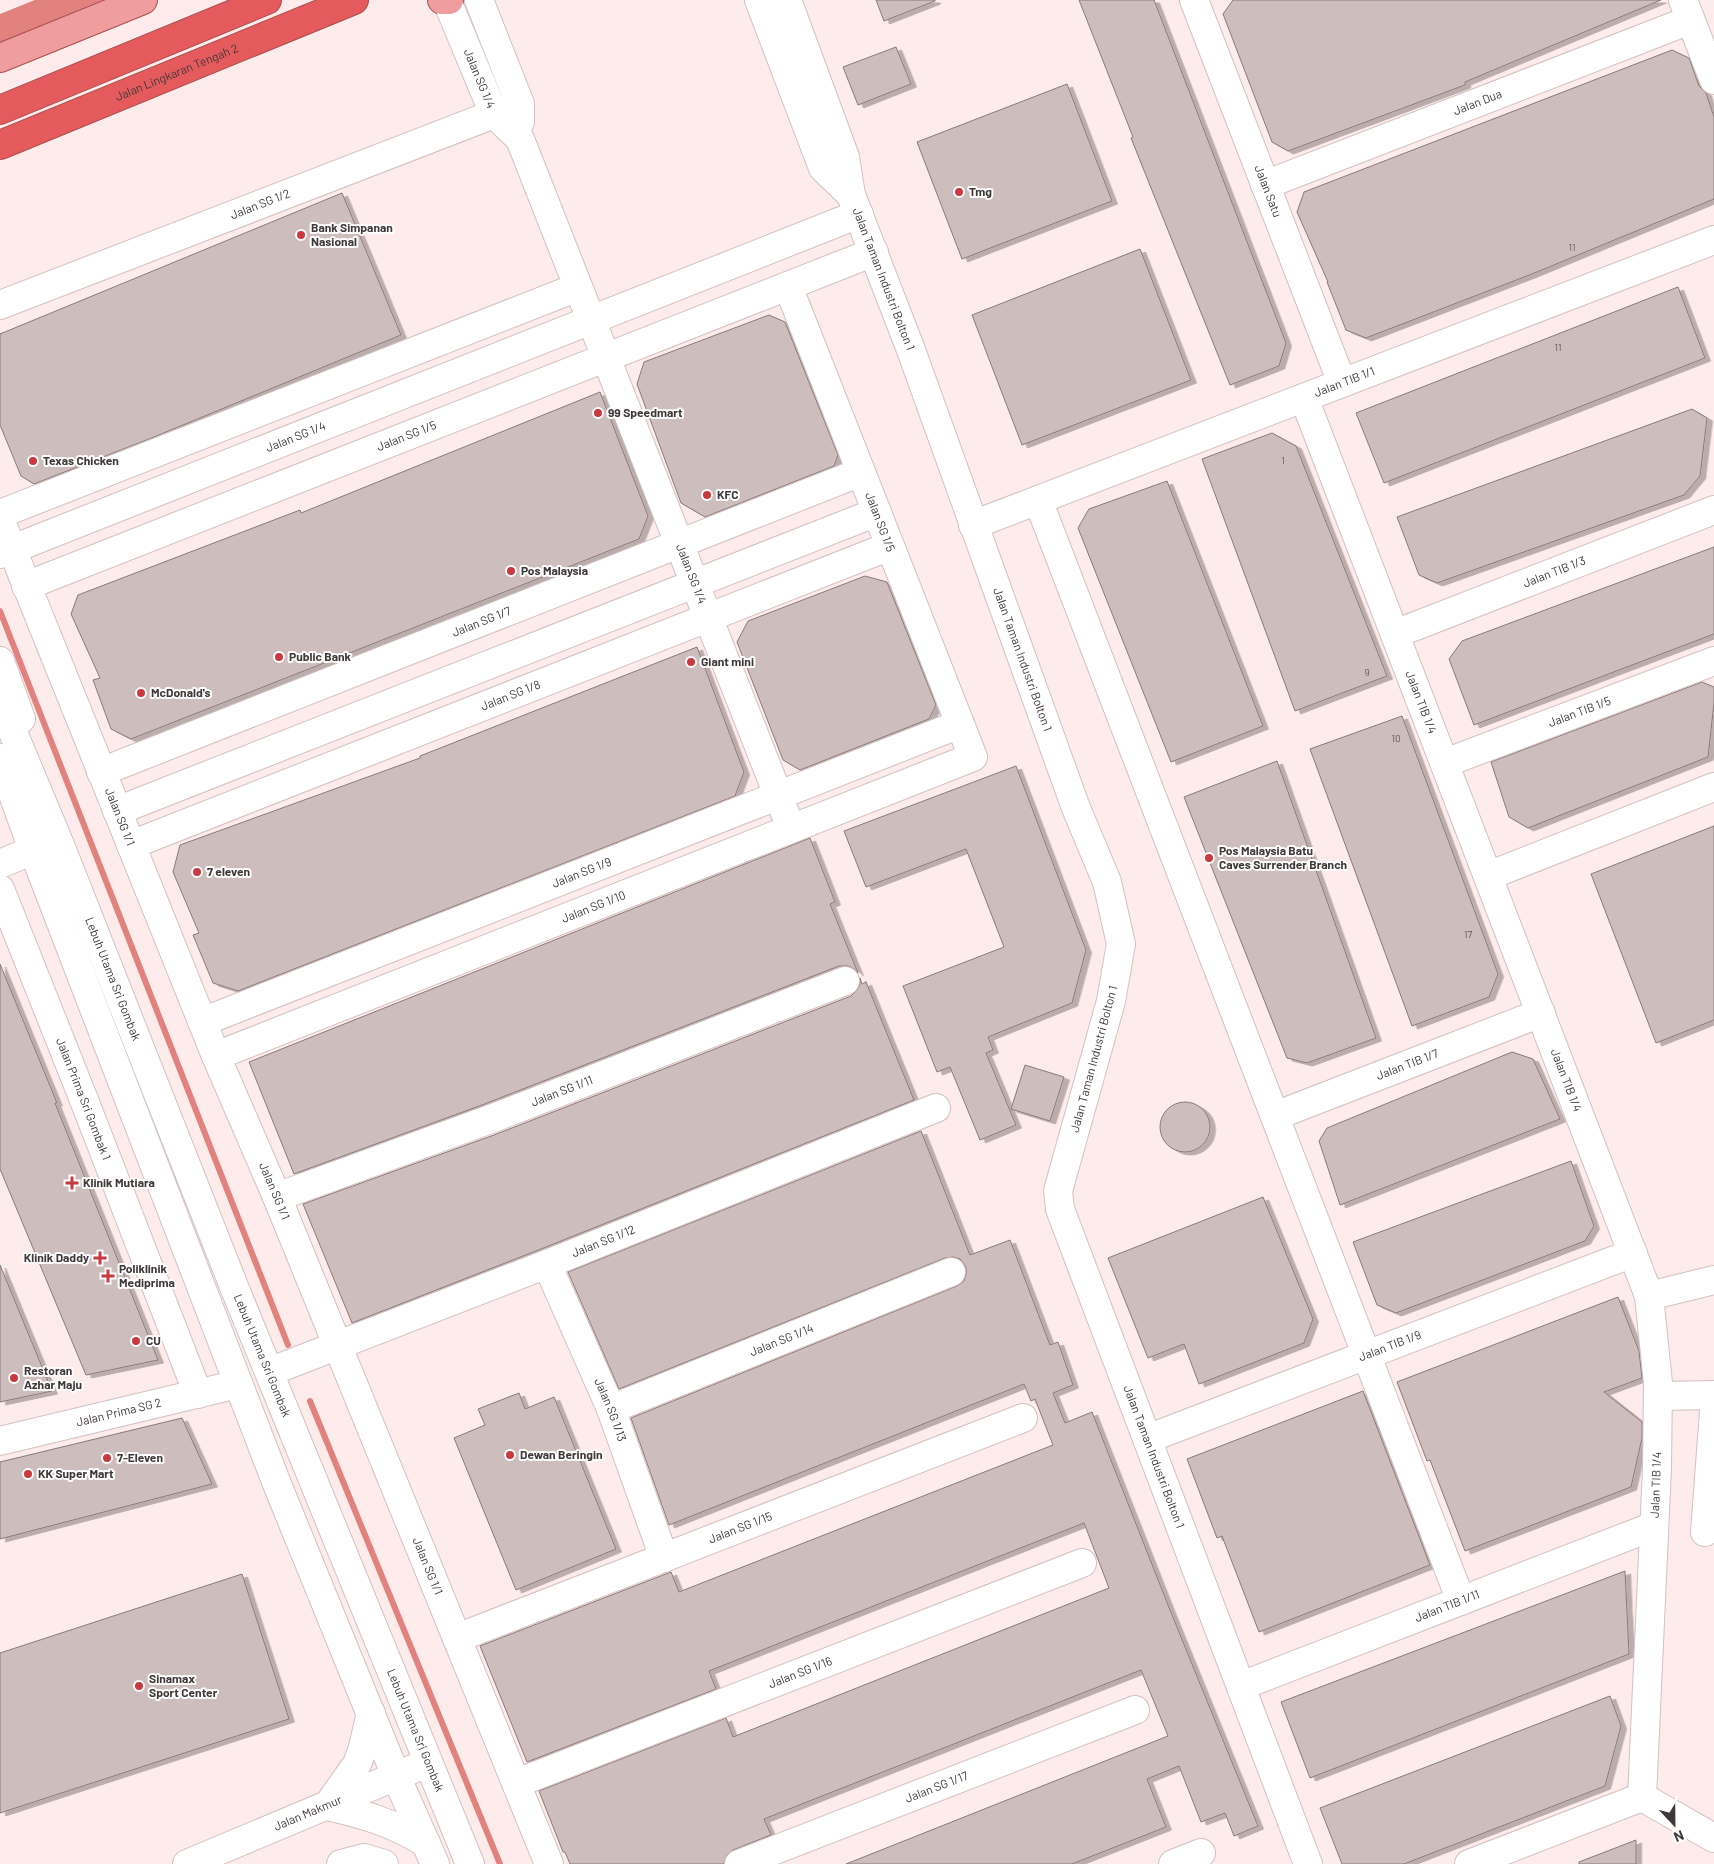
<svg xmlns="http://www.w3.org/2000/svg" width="1714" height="1864" font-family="Barlow,sans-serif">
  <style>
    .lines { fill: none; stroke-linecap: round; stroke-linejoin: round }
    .stream { stroke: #e2827f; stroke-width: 6 }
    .river { stroke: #e2827f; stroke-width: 39 }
    .building { fill: #cdbdbc; stroke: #897a79; filter: url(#shadow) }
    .minor-casing { stroke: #d2c1c0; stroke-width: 30 }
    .major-casing { stroke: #ab4f50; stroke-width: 30 }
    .highway-casing { stroke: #ab4f50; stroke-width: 30 }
    .minor { stroke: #fff; stroke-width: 28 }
    .major { stroke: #ef9d9e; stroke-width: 28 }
    .highway { stroke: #e55b5d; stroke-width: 28 }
    .poi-dot { fill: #c93940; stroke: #fefefe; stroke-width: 2 }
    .labels { text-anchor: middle; stroke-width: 4; stroke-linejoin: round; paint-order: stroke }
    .number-label { font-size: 10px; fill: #625959 }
    .street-label { font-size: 12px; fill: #3f3838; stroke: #fefefe }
    .poi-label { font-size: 12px; font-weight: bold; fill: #3f3838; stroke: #fefefe; text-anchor: start }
  </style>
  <defs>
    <filter id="shadow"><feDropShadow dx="5.5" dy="3" stdDeviation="0" flood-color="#0004"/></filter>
  </defs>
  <rect width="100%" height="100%" fill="#fdeceb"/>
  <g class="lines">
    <g class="stream">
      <polyline points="0,611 288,1345"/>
      <polyline points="310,1401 500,1864"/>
    </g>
    <polyline class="river" points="0,35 87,0"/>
  </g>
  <g class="building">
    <polygon points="876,0 935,0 935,1 884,21"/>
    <polygon points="1079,0 1154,0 1286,343 1279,366 1230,385 1131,138 1133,137"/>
    <polygon points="1233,0 1661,0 1465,82 1465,85 1288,151 1272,142 1223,14"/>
    <polygon points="896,47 911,84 858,105 843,67"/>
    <polygon points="1672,50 1689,58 1699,86 1706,93 1714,117 1714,199 1532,274 1366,338 1346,330 1327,282 1328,282 1297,212 1304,192"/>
    <polygon points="1067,84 1112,201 962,259 917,142"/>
    <polygon points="342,193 401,335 154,437 34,484 21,476 0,425 0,334"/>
    <polygon points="1140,249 1191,380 1022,445 972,315"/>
    <polygon points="1678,287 1705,358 1384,483 1356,413"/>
    <polygon points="769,315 785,322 838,455 834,466 705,517 681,503 637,384 644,362"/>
    <polygon points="600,392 648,516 639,539 131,739 111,729 93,680 100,678 71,614 78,595 300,510 301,513"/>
    <polygon points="1692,409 1707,418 1700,476 1684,495 1437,583 1419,575 1397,517"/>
    <polygon points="1272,433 1296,446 1387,676 1295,711 1202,459"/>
    <polygon points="1167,481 1263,726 1171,762 1078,528 1089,509"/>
    <polygon points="1714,547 1714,634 1474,725 1449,659 1462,641"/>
    <polygon points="865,576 887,582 936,705 929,719 800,770 783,760 737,642 748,621"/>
    <polygon points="697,647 744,772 735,796 238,991 213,983 193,935 199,933 173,872 180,845 420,758 420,756"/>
    <polygon points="1702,682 1714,687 1714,703 1708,757 1528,828 1509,817 1491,762"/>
    <polygon points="1402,716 1498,974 1489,997 1412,1026 1310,749"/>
    <polygon points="1277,761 1376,1038 1307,1063 1287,1058 1184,797"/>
    <polygon points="1016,766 1086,950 1072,1003 988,1037 993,1050 986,1053 1016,1125 980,1140 950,1067 937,1072 903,986 1004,947 966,849 866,887 844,831"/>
    <polygon points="1714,826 1714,1020 1656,1043 1591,874"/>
    <polygon points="810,838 835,902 830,904 858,973 854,969 848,966 839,966 482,1105 294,1174 249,1062"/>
    <polygon points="0,964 57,1103 55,1103 158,1360 86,1375 0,1169"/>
    <polygon points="860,978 862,984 866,982 914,1100 541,1249 352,1323 303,1204 494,1135 851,996 857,990 860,984"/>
    <polygon points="1512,1052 1533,1059 1560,1119 1340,1205 1319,1141 1327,1128"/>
    <polygon points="1025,1065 1064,1077 1050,1121 1011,1109"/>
    <circle cx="1185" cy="1127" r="25"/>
    <polygon points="921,1131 970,1255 1010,1240 1050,1345 1058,1342 1073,1385 1053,1393 1065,1423 1092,1412 1170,1610 1258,1826 1234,1836 1225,1813 1201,1822 1179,1766 1147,1779 1166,1827 1072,1864 846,1864 1168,1736 1141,1670 764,1819 771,1835 733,1850 727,1855 724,1864 570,1864 565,1852 563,1852 539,1791 726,1718 733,1737 1109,1588 1084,1523 709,1671 716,1689 527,1762 480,1646 671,1572 679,1592 1053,1445 1035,1399 1031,1401 1024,1384 669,1525 631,1418 957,1286 964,1281 966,1274 966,1267 960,1259 953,1257 945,1258 619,1389 568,1272"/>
    <polygon points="1571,1161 1594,1226 1585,1241 1396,1313 1377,1305 1353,1242"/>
    <polygon points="1263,1197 1313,1319 1304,1343 1199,1384 1184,1344 1148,1358 1108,1258"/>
    <polygon points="0,1265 52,1391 0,1402"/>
    <polygon points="1618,1297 1639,1351 1642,1378 1604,1392 1642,1422 1642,1438 1631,1487 1465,1551 1430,1460 1427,1461 1397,1382"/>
    <polygon points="1363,1391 1430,1565 1259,1632 1222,1536 1217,1538 1187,1459"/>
    <polygon points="519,1393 525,1409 554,1397 616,1549 516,1590 454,1438 485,1425 478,1409"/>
    <polygon points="182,1418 212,1484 0,1539 0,1462"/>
    <polygon points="1625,1571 1629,1654 1310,1778 1281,1702"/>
    <polygon points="242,1574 289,1719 0,1813 0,1653"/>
    <polygon points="1610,1696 1621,1726 1605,1786 1404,1864 1342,1864 1320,1808"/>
    <polygon points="1636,1840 1636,1864 1579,1864 1579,1862"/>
  </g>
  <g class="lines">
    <defs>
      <g id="minor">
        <polyline points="479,0 520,104 520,122"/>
        <polyline points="759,0 823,168 851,195"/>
        <path id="s1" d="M787 0 845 157 851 195 911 350 1076 808 1107 882 1121 944 1111 1001 1058 1191 1060 1209 1308 1864"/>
        <path id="s2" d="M1194 0 1342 383"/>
        <polyline points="1683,0 1714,80"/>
        <path id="s3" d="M447 1 494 114 520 139 791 828"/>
        <path id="s4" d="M1265 185 1690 20"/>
        <path id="s5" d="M0 305 520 104"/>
        <path id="s6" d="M1304 398 1649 1296 1658 1383 1657 1468 1642 1797"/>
        <polyline points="1038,500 1461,1601"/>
        <polyline points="0,514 578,287"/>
        <path id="s7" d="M0 519 216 1056 277 1197 549 1864"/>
        <path id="s8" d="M973 525 1714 240"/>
        <path id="s9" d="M0 554 859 214"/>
        <path id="s10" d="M26 586 874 252"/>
        <path id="s11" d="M1395 634 1714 510"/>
        <polyline points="0,661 21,719"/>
        <path id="s12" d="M0 701 60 845 235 1289 470 1864"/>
        <polyline points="0,758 33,850 277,1484 396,1776 435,1864"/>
        <path id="s13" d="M1445 763 1714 661"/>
        <path id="s14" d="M101 772 861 472"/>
        <polyline points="117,811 877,512"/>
        <path id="s15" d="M131 845 890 546"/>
        <polyline points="0,864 33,850"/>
        <polyline points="1488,876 1714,787"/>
        <path id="s16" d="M0 889 84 1100 198 1394"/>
        <path id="s17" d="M202 1022 960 724"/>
        <path id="s18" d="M216 1056 973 757 788 286"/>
        <path id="s19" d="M1275 1116 1541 1013"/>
        <path id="s20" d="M277 1197 488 1120 845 981"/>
        <path id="s21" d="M547 1264 611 1409 664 1558"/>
        <polyline points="1649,1296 1714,1280"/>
        <path id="s22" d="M269 1372 547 1264 936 1108"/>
        <polyline points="1658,1396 1714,1395"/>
        <path id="s23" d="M611 1409 951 1272"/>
        <path id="s24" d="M1147 1439 1633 1253"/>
        <path id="s25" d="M0 1441 238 1384"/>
        <polyline points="1705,1532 1714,1411"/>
        <path id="s26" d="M457 1638 1023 1418"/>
        <path id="s27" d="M1241 1686 1654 1526"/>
        <path id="s28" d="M517 1783 1082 1563"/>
        <polyline points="1642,1797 1714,1838"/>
        <polyline points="328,1805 357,1764 362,1751 371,1713"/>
        <path d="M327 1806C364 1814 393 1823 426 1843"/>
        <path id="s29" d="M187 1864 413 1769"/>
        <polyline points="341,1864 364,1858 384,1864"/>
        <path id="s30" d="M739 1864 1135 1710"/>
        <polyline points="1173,1864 1201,1853"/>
        <polyline points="1469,1864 1642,1797"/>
      </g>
      <g id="major">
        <polyline points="442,0 449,0"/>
        <polyline points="0,58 143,0"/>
      </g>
      <g id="highway">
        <polyline points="0,110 267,0"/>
        <path id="s31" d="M0 145 354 0"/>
      </g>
    </defs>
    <use href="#minor" class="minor-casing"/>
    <use href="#major" class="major-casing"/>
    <use href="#highway" class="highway-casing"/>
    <use href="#minor" class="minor"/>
    <use href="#major" class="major"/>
    <use href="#highway" class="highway"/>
  </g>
  <g class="poi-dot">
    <circle cx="959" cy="192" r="5"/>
    <circle cx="301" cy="235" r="5"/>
    <circle cx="598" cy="413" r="5"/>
    <circle cx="33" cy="461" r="5"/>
    <circle cx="707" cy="495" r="5"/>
    <circle cx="511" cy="571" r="5"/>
    <circle cx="279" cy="657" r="5"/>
    <circle cx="691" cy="662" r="5"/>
    <circle cx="141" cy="693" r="5"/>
    <circle cx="1209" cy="858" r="5"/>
    <circle cx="197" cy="872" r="5"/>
    <path d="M69.5 1175.5h5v5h5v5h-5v5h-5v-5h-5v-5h5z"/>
    <path d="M97.5 1250.5h5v5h5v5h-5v5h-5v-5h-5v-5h5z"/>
    <path d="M105.5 1268.5h5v5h5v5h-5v5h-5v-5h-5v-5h5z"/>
    <circle cx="136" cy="1341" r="5"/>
    <circle cx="14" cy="1378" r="5"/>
    <circle cx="510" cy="1455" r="5"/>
    <circle cx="107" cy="1458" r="5"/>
    <circle cx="28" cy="1474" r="5"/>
    <circle cx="139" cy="1686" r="5"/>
  </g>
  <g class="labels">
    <g class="number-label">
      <text x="1572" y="251">11</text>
      <text x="1558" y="351">11</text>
      <text x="1283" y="464">1</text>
      <text x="1367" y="676">9</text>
      <text x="1396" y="742">10</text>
      <text x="1468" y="938">17</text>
    </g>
    <g class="street-label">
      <text dy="4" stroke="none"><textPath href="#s31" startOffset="191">Jalan Lingkaran Tengah 2</textPath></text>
      <text dy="4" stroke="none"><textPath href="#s3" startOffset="84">Jalan SG 1/4</textPath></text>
      <text dy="4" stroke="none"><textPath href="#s4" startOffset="228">Jalan Dua</textPath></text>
      <text dy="4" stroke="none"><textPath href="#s2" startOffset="205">Jalan Satu</textPath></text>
      <text dy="4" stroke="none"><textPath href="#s5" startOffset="279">Jalan SG 1/2</textPath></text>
      <text dy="4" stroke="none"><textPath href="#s1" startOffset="296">Jalan Taman Industri Bolton 1</textPath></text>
      <text dy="4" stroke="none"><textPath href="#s8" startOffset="398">Jalan TIB 1/1</textPath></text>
      <text dy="4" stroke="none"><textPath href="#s9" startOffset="318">Jalan SG 1/4</textPath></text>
      <text dy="4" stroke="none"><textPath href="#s10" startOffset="409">Jalan SG 1/5</textPath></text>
      <text transform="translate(880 522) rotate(69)" y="4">Jalan SG 1/5</text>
      <text dy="4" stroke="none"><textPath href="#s11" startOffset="171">Jalan TIB 1/3</textPath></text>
      <text dy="4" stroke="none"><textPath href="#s3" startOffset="626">Jalan SG 1/4</textPath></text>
      <text dy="4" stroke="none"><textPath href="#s14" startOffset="409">Jalan SG 1/7</textPath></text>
      <text dy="4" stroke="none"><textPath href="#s1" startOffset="701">Jalan Taman Industri Bolton 1</textPath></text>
      <text dy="4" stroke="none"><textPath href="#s15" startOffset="408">Jalan SG 1/8</textPath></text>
      <text dy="4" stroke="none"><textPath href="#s6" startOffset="326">Jalan TIB 1/4</textPath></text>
      <text dy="4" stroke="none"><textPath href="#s13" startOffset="144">Jalan TIB 1/5</textPath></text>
      <text dy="4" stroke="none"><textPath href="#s7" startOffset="321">Jalan SG 1/1</textPath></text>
      <text dy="4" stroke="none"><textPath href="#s17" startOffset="408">Jalan SG 1/9</textPath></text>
      <text dy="4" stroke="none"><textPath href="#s18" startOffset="406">Jalan SG 1/10</textPath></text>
      <text dy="4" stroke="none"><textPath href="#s12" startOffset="300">Lebuh Utama Sri Gombak</textPath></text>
      <text transform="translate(1094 1059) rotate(-75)" y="4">Jalan Taman Industri Bolton 1</text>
      <text dy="4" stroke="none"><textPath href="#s19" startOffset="142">Jalan TIB 1/7</textPath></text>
      <text dy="4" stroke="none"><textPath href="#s6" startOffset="731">Jalan TIB 1/4</textPath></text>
      <text dy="4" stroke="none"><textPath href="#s20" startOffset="304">Jalan SG 1/11</textPath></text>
      <text dy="4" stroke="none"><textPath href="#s16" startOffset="226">Jalan Prima Sri Gombak 1</textPath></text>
      <text dy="4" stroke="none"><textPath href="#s7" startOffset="726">Jalan SG 1/1</textPath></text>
      <text dy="4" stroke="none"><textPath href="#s22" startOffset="359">Jalan SG 1/12</textPath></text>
      <text dy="4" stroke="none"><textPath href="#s23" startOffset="184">Jalan SG 1/14</textPath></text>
      <text dy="4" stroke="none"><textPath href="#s24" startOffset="260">Jalan TIB 1/9</textPath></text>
      <text dy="4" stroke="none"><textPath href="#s12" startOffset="705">Lebuh Utama Sri Gombak</textPath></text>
      <text dy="4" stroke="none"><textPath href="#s21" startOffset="159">Jalan SG 1/13</textPath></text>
      <text dy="4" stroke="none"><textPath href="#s25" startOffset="122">Jalan Prima SG 2</textPath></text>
      <text dy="4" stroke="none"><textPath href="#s1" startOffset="1541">Jalan Taman Industri Bolton 1</textPath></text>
      <text transform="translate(1656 1485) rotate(-88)" y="4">Jalan TIB 1/4</text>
      <text dy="4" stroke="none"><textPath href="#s26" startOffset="304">Jalan SG 1/15</textPath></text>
      <text dy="4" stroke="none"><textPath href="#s7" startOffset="1131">Jalan SG 1/1</textPath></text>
      <text dy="4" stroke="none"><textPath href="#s27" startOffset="221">Jalan TIB 1/11</textPath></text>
      <text dy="4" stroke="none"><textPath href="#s28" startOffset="304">Jalan SG 1/16</textPath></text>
      <text dy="4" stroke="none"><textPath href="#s12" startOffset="1110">Lebuh Utama Sri Gombak</textPath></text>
      <text dy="4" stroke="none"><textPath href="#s30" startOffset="212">Jalan SG 1/17</textPath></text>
      <text dy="4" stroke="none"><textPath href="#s29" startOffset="131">Jalan Makmur</textPath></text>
    </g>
    <g class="poi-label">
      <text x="969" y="196">Tmg</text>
      <text x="311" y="232">Bank Simpanan<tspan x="311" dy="14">Nasional</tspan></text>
      <text x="608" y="417">99 Speedmart</text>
      <text x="43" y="465">Texas Chicken</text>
      <text x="717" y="499">KFC</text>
      <text x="521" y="575">Pos Malaysia</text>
      <text x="289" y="661">Public Bank</text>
      <text x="701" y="666">Giant mini</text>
      <text x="151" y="697">McDonald's</text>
      <text x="1219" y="855">Pos Malaysia Batu<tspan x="1219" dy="14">Caves Surrender Branch</tspan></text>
      <text x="207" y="876">7 eleven</text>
      <text x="83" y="1187">Klinik Mutiara</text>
      <text x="89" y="1262" text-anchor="end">Klinik Daddy</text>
      <text x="119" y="1273">Poliklinik<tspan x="119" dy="14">Mediprima</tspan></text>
      <text x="146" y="1345">CU</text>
      <text x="24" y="1375">Restoran<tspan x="24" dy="14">Azhar Maju</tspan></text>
      <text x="520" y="1459">Dewan Beringin</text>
      <text x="117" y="1462">7-Eleven</text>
      <text x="38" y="1478">KK Super Mart</text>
      <text x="149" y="1683">Sinamax<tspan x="149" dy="14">Sport Center</tspan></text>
    </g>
  </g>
  <g transform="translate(1674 1824) rotate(158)" stroke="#fefefe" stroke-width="4" paint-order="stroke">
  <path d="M0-4L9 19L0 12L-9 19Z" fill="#3f3838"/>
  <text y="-8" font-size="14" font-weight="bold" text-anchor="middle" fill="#3f3838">N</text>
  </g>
</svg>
